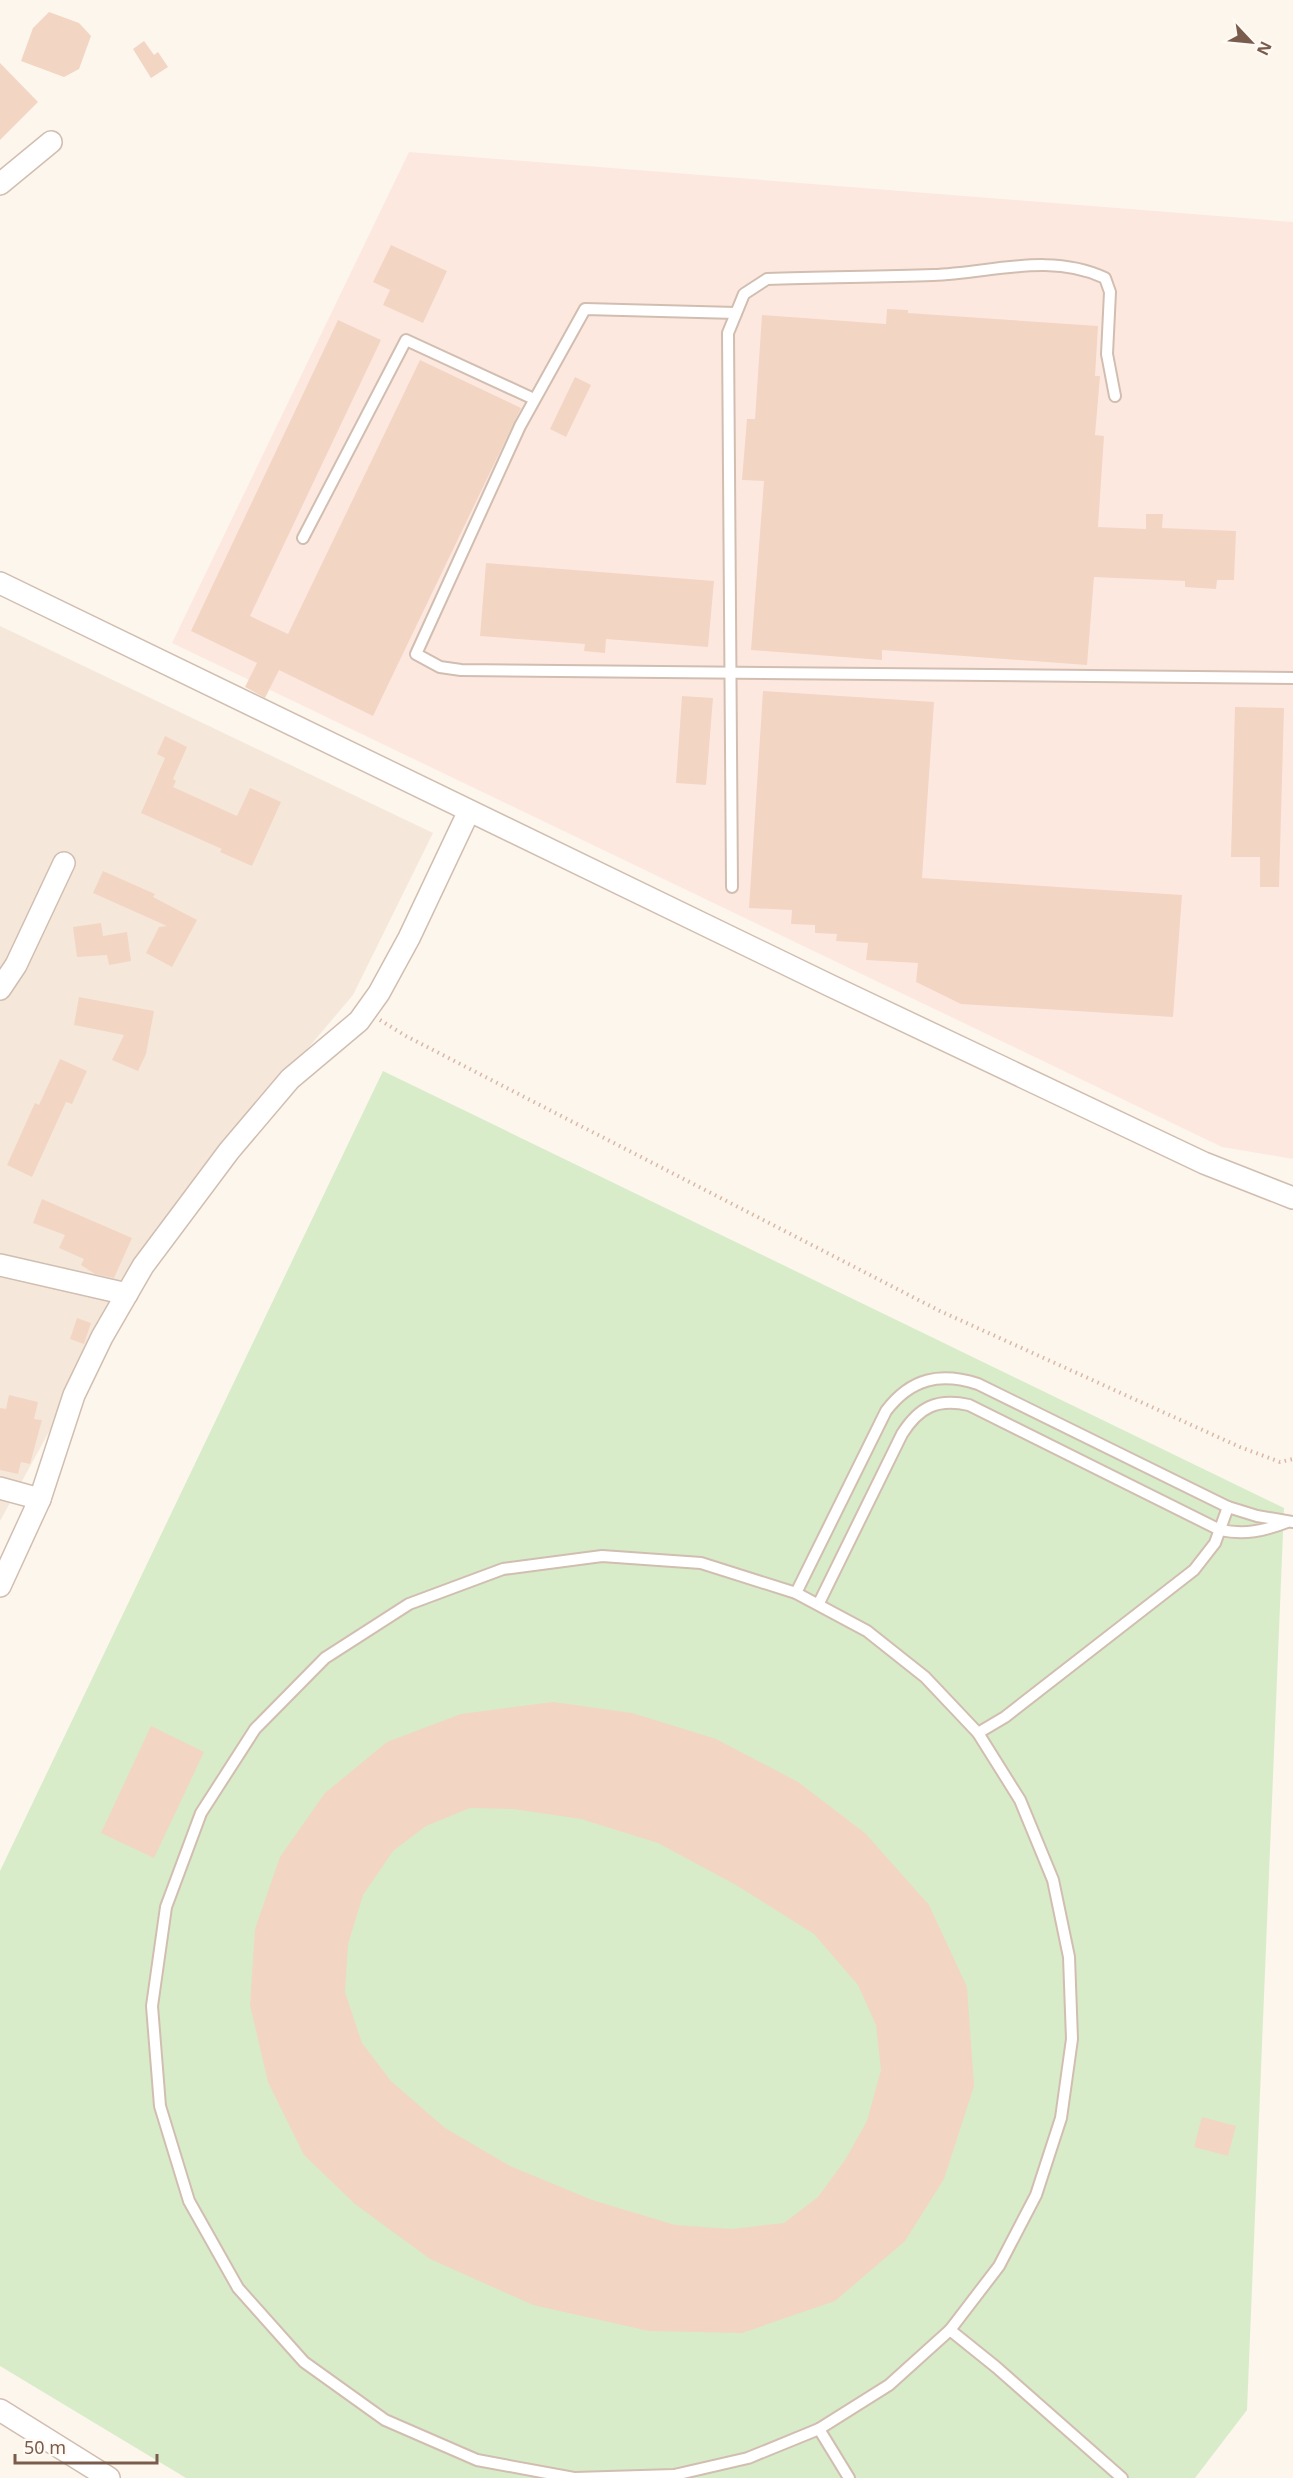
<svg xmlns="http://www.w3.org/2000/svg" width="1293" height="2478" font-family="'Noto Sans',sans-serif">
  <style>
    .residential { fill: #f5e8da }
    .commercial { fill: #fde8e0 }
    .green { fill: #d8ecc9 }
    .building { fill: #f3d5c3; fill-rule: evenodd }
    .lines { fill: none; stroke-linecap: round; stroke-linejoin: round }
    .lane-casing { stroke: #d1beb0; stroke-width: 14 }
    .street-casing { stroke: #d1beb0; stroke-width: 24 }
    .path { stroke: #d9b8a5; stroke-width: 4; stroke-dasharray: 1.5 4.5; stroke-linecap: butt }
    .lane { stroke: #fff; stroke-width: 10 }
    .street { stroke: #fff; stroke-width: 21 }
  </style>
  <rect width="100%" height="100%" fill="#fdf6ec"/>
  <polygon class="residential" points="0,626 433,833 353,995 171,1210 0,1521"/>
  <polygon class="commercial" points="409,152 1293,222 1293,1159 1222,1147 172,643"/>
  <polygon class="green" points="383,1071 1284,1508 1247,2410 1195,2478 186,2478 0,2366 0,1871"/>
  <g class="building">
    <polygon points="49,12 79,23 91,36 79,69 64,77 21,61 33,28"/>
    <polygon points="144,41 154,55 158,52 168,67 151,78 133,49"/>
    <polygon points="0,63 38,102 0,140"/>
    <polygon points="391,245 447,271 423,323 383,305 390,290 373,282"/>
    <polygon points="887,309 908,310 908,313 1098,326 1095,376 1100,376 1095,435 1104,436 1098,527 1146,529 1146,514 1163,514 1162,528 1236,531 1234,580 1217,580 1216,589 1185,587 1185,581 1094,577 1087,665 882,650 882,660 751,650 764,481 742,480 747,419 755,419 762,315 886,324"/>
    <polygon points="338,320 381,340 250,616 288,634 420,360 521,408 373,716 279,670 265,698 245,687 257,663 191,631"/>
    <polygon points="575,377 591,385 566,437 550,429"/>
    <polygon points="486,563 714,581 708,647 606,639 605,653 584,651 585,644 480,636"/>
    <polygon points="763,691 934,702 922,878 1182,895 1173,1017 961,1004 916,982 918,963 866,960 868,943 836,941 837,934 815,933 815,925 791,924 792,910 749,908"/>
    <polygon points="682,696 713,698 706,785 676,783"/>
    <polygon points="1235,707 1284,708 1279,887 1260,887 1260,857 1231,857"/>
    <polygon points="165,736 187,747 173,779 176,781 173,787 237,816 250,788 281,802 252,866 220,852 222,849 141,813 165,758 157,754"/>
    <polygon points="103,871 155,894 153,897 197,920 172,967 146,953 159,927 167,926 93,893"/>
    <polygon points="101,923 103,936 127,932 131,961 109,965 107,955 77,957 73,927"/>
    <polygon points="79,997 154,1011 146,1054 138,1071 112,1060 124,1035 74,1025"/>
    <polygon points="60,1059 87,1071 72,1104 66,1102 32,1177 7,1165 35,1103 39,1105"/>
    <polygon points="42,1199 132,1238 114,1278 95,1274 81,1265 84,1259 59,1248 65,1235 33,1223"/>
    <polygon points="77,1318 91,1323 84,1344 70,1339"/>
    <polygon points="9,1395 38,1402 34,1419 42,1420 30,1464 21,1462 18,1474 0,1470 0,1408 6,1409"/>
    <path d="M553 1702 632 1713 716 1739 798 1782 865 1833 929 1905 967 1987 974 2086 944 2179 905 2241 835 2301 742 2333 649 2331 533 2305 430 2259 355 2204 304 2155 268 2082 250 2005 255 1929 280 1857 325 1793 387 1742 461 1714ZM470 1808 513 1809 581 1819 658 1843 736 1885 814 1934 858 1985 876 2025 881 2070 867 2121 845 2160 818 2197 784 2223 732 2229 675 2225 592 2200 510 2166 445 2128 391 2081 362 2043 345 1992 348 1944 363 1895 393 1851 426 1826Z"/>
    <polygon points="151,1726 204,1752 154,1858 101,1833"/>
    <polygon points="1202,2117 1236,2126 1228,2156 1194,2147"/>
  </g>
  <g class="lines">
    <defs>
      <g id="lane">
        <polyline points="736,313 585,309 520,426 416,654 440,667 461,670 1293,678"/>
        <polyline points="303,538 406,340 534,399"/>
        <path d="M732 887 728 333 744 294 767 279C822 277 877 277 933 275 991 273 1050 252 1105 278L1110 292 1107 354 1115 396"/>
        <path d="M796 1593 886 1411C911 1378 940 1372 978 1384L1228 1507 1257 1516 1293 1522"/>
        <path d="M819 1603 902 1434C919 1407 937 1398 969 1405L1220 1530C1245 1535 1264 1531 1287 1522"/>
        <polyline points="978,1733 1005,1717 1194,1570 1215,1543 1228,1507"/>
        <polyline points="950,2330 996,2367 1122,2478"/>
        <polyline points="819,2429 849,2478"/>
        <polyline points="574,2478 477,2460 385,2420 304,2362 238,2288 189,2201 160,2106 152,2006 166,1907 201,1813 255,1729 325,1658 409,1604 503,1569 602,1556 701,1563 796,1593 867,1631 925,1677 978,1733 1020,1800 1053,1880 1069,1957 1072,2039 1061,2118 1036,2195 999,2266 950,2330 889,2385 819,2429 748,2458 674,2475 575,2478"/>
      </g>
      <g id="street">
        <polyline points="0,184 51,142"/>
        <polyline points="0,583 829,985 1204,1163 1293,1198"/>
        <polyline points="0,989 16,965 64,863"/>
        <polyline points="0,1265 127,1294"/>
        <polyline points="0,1488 40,1499"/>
        <polyline points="0,1586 40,1499 74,1395 102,1337 143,1266 229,1151 290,1079 359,1021 379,993 409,938 469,811"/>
        <polyline points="0,2410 109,2478"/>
      </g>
    </defs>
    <use href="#lane" class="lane-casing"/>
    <use href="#street" class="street-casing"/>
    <polyline class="path" points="380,1020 406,1036 940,1311 1240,1447 1280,1462 1293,1459"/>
    <use href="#lane" class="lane"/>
    <use href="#street" class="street"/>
  </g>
  <g transform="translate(1251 42) rotate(116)" stroke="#fffaf3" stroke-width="4.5" paint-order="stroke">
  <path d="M0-4.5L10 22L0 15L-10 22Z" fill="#7a5c4d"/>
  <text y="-9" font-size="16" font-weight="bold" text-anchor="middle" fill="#7a5c4d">N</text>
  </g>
  <path d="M15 2454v9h142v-9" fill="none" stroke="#7a5c4d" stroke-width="3"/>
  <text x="24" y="2454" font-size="18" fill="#7a5c4d" stroke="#fffaf3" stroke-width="4.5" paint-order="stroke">50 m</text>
</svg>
